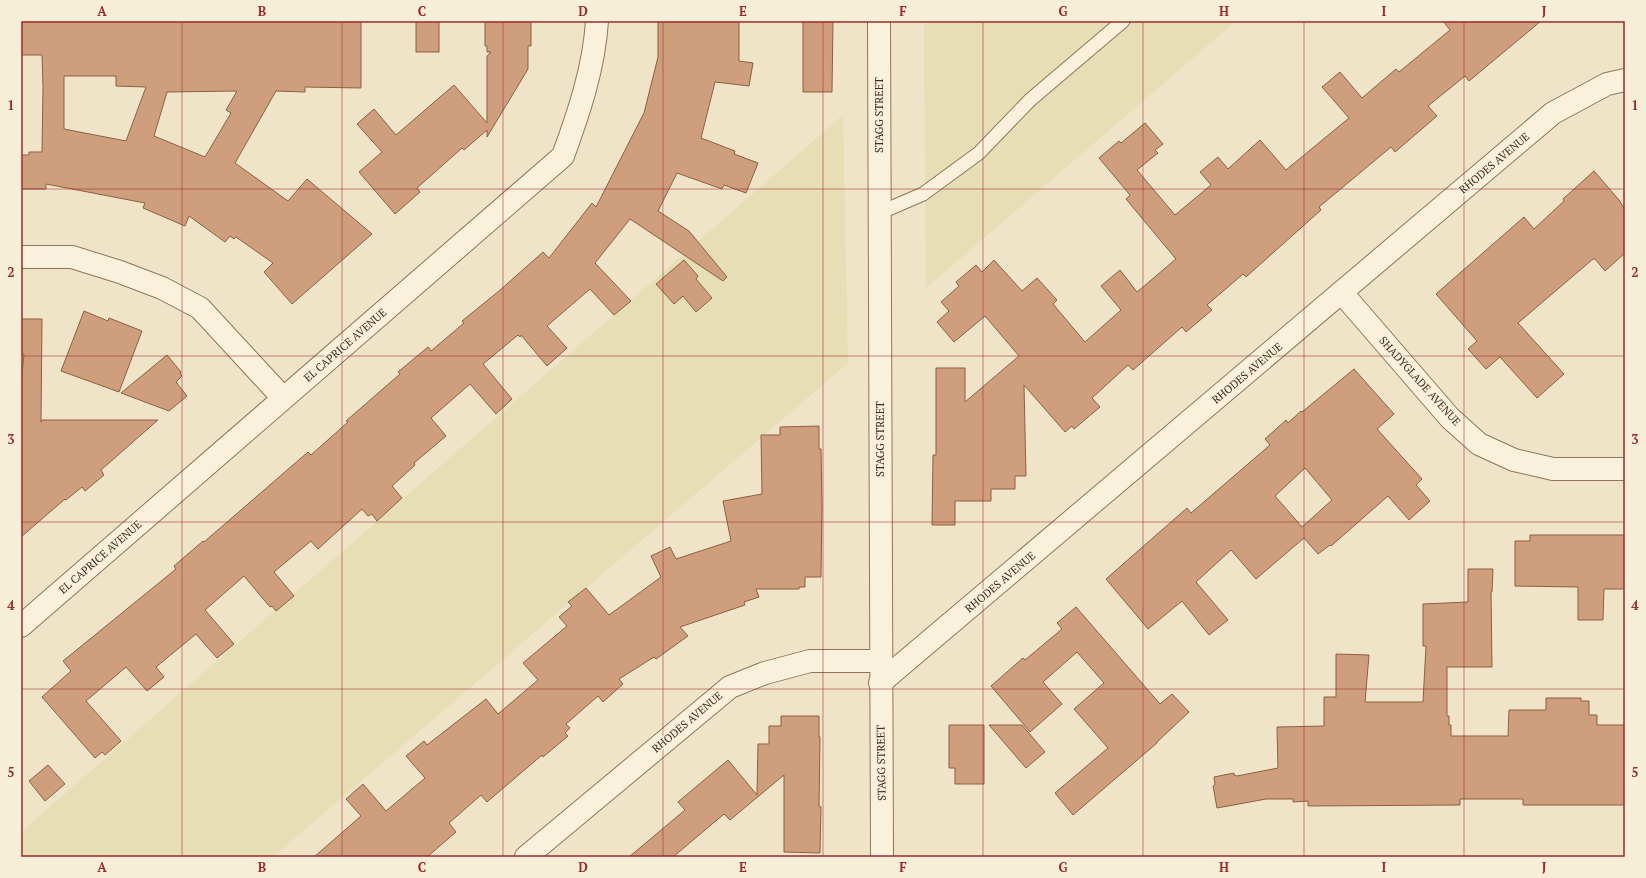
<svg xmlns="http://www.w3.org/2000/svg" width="1646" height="878" font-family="'PT Serif',serif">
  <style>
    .farmland { fill: #e6deb5 }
    .building { fill: #cf9f7d; stroke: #8d5f41; fill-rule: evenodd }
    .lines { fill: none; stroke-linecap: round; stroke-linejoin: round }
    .service-casing { stroke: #8d765c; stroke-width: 15 }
    .minor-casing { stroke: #8d765c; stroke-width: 24 }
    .service { stroke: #faf1dc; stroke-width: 13 }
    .minor { stroke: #faf1dc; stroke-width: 22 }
    .grid { fill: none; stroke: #9e2a2b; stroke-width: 1; stroke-opacity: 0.55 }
    .labels { text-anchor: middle; stroke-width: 3; stroke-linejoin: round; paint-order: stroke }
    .street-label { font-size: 11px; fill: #3d2e20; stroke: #f7eed8 }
    .neatline { fill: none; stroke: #9e2a2b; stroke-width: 1.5 }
    .grid-label { font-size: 13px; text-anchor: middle; font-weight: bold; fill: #9e2a2b }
  </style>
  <rect width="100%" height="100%" fill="#f0e4c8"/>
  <g class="farmland">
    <polygon points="930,21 1236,21 926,288 924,26"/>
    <polygon points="843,115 848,363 273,857 21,857 21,832"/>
  </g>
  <g class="building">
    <path d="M21 21H361V88L305 87V92L276 91 235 163 288 201 307 179 372 234 292 304 264 272 273 263 236 237 234 239 230 236 225 242 189 216 185 226 143 208 145 203 46 184V189H21V155H29V152H42L43 87 42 55H21ZM64 76H116V86L146 87 126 141 64 129ZM237 91 226 110 231 113 205 157 154 136 167 92Z"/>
    <rect x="416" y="21" width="23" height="31"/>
    <polygon points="485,21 531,21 531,46 528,46 528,69 487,137 487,130 464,150 462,148 417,188 420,192 395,214 359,172 382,152 357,124 374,109 396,135 454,85 487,123 487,56 491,52 487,52 487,46 485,46"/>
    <polygon points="658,21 739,21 739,61 753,63 749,86 715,82 701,138 735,151 734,154 758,163 746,193 724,185 722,189 677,173 658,211 689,231 727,277 723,281 630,219 595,263 631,301 614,315 590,289 547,326 567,348 547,366 521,335 520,337 518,335 483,364 512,399 496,414 470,384 431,418 446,436 414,463 415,465 392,486 402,498 377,521 372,514 368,516 362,509 318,549 311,541 274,572 294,596 276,611 272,606 270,607 244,576 205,610 234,644 217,658 196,634 156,667 164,677 147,691 126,667 86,701 121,741 105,755 102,752 95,758 42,697 71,671 63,661 176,569 174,566 203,541 204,542 308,452 311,455 348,422 346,421 400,374 398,372 428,347 431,351 464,323 462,321 499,291 543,252 549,258 592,203 596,207 644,113 658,57"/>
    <polygon points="803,21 833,21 832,92 803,92"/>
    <polygon points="1443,21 1541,21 1469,81 1465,76 1428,106 1437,116 1395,152 1391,147 1319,207 1321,210 1246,277 1243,274 1207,305 1212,310 1186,332 1182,327 1133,370 1128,365 1092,398 1100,407 1074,429 1072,426 1065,432 1024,385 1026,476 1015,476 1015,489 991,489 991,501 955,501 955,525 932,525 933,455 936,455 936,368 965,368 965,402 1019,356 985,316 954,342 937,322 949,311 941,302 959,286 956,282 976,265 982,272 994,260 1022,291 1037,278 1057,300 1053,304 1085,342 1121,310 1101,286 1120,270 1137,292 1176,259 1126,199 1130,195 1099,158 1119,141 1121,143 1145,123 1163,144 1155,150 1158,153 1137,170 1175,215 1211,185 1200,172 1218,157 1228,169 1260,140 1286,170 1349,118 1322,87 1340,72 1362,98 1396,69 1399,72 1450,30"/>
    <polygon points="1594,171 1619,200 1625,210 1625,253 1605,271 1595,259 1593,259 1518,323 1564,374 1537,398 1500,357 1486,369 1468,349 1477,341 1436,294 1524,217 1534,229 1564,201 1563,199"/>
    <polygon points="684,260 698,276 696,279 712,298 696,312 683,296 674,304 656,284"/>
    <polygon points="84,311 108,321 109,318 142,331 119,392 61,371"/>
    <polygon points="21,319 42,319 41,422 42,420 158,420 101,470 104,475 85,491 82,487 66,500 65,499 21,537 21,384 24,354 21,354"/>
    <polygon points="167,355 181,372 180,373 182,376 176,382 187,396 169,411 121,393"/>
    <path d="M1354 369 1394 414 1377 429 1422 479 1416 485 1430 501 1409 520 1388 496 1331 546 1330 545 1318 554 1304 538 1256 579 1231 550 1196 582 1228 620 1209 635 1182 601 1148 629 1106 579 1187 508 1191 513 1270 445 1265 439 1286 420 1288 423 1301 411 1302 412ZM1305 468 1332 500 1302 527 1275 496Z"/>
    <polygon points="819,426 819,449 821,449 822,506 821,577 805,577 805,587 799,587 799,589 756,589 759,597 744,602 745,605 680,627 688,636 656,659 654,657 619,679 623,684 603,702 598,696 566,724 570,728 565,733 568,736 543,757 542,755 487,802 481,795 449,823 456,832 427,857 314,857 361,816 346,799 363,784 386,811 425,778 406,756 424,741 427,745 486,699 498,714 538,680 523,663 567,626 559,617 572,606 568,602 586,588 609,615 661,577 651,556 670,547 676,559 731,541 723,501 762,494 761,435 780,435 780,427"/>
    <polygon points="1530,535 1625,535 1625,589 1604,589 1603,620 1578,620 1578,587 1515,586 1515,541 1530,541"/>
    <polygon points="1468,569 1493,569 1492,592 1491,592 1492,667 1447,667 1447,716 1449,716 1449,725 1451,725 1451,736 1508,736 1509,710 1546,710 1546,698 1581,698 1581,701 1589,701 1589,715 1597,715 1597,725 1625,725 1625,805 1523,805 1523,799 1460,799 1460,805 1308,806 1308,801 1293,802 1293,799 1266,799 1217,808 1213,786 1215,785 1214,777 1234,773 1234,775 1237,776 1278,768 1277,727 1324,726 1324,697 1336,697 1336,654 1369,655 1365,702 1423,702 1426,646 1423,646 1423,604 1468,602"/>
    <polygon points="1076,607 1160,704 1172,694 1189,712 1157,742 1157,743 1073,815 1055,793 1108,748 1074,709 1104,683 1077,652 1043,682 1062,704 1030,732 991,686 1023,658 1025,660 1062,629 1057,623"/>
    <polygon points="781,716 819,716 819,737 820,737 819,806 821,807 820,853 784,852 784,775 730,820 724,814 673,857 629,857 685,810 678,802 728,760 757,795 758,744 769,744 769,726 781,726"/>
    <polygon points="949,725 984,725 984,784 955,784 955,768 949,768"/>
    <polygon points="989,725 1022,725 1045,752 1026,768"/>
    <polygon points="48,765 65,784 45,801 29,781"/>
  </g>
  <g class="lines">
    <defs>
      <polyline id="service" points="879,213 923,194 979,153 1030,100 1123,21"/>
      <g id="minor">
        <polyline points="879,21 882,857"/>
        <polyline points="21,257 72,257 120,272 162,288 200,308 283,398"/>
        <polyline points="1342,293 1450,418 1479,444 1514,460 1553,469 1625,469"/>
        <path d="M21 626 563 156C579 112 594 68 597 21"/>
        <polyline points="880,683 1553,113 1607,84 1625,80"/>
        <polyline points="526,857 730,687 765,673 810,661 880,661"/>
      </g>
    </defs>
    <use href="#service" class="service-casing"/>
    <use href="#minor" class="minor-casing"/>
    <use href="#service" class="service"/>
    <use href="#minor" class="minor"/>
  </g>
  <path class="grid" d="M182 21V857M342 21V857M503 21V857M663 21V857M823 21V857M983 21V857M1143 21V857M1304 21V857M1464 21V857M21 189H1625M21 356H1625M21 522H1625M21 689H1625"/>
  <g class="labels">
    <g class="street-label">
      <text transform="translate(879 115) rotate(-90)" y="4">STAGG STREET</text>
      <text transform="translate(1494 163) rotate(-40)" y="4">RHODES AVENUE</text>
      <text transform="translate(345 345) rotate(-41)" y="4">EL CAPRICE AVENUE</text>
      <text transform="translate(1247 373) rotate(-40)" y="4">RHODES AVENUE</text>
      <text transform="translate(1420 381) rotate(48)" y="4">SHADYGLADE AVENUE</text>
      <text transform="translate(880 439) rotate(-90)" y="4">STAGG STREET</text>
      <text transform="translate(100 557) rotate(-41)" y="4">EL CAPRICE AVENUE</text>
      <text transform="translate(1000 582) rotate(-40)" y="4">RHODES AVENUE</text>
      <text transform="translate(687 722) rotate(-40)" y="4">RHODES AVENUE</text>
      <text transform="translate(881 763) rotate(-91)" y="4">STAGG STREET</text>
    </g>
  </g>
  <rect width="1646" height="878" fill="none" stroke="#f7eed8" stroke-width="44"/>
  <rect x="22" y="22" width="1602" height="834" class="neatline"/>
  <g class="grid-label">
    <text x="102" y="16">A</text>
    <text x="262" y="16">B</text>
    <text x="422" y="16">C</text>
    <text x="583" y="16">D</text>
    <text x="743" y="16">E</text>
    <text x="903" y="16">F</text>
    <text x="1063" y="16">G</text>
    <text x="1224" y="16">H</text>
    <text x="1384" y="16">I</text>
    <text x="1544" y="16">J</text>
    <text x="11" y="110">1</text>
    <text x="1635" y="110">1</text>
    <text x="11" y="277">2</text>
    <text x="1635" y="277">2</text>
    <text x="11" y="444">3</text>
    <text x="1635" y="444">3</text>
    <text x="11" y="610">4</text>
    <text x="1635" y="610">4</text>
    <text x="11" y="777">5</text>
    <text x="1635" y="777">5</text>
    <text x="102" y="872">A</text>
    <text x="262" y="872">B</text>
    <text x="422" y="872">C</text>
    <text x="583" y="872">D</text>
    <text x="743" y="872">E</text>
    <text x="903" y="872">F</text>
    <text x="1063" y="872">G</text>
    <text x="1224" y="872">H</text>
    <text x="1384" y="872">I</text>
    <text x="1544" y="872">J</text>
  </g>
</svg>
